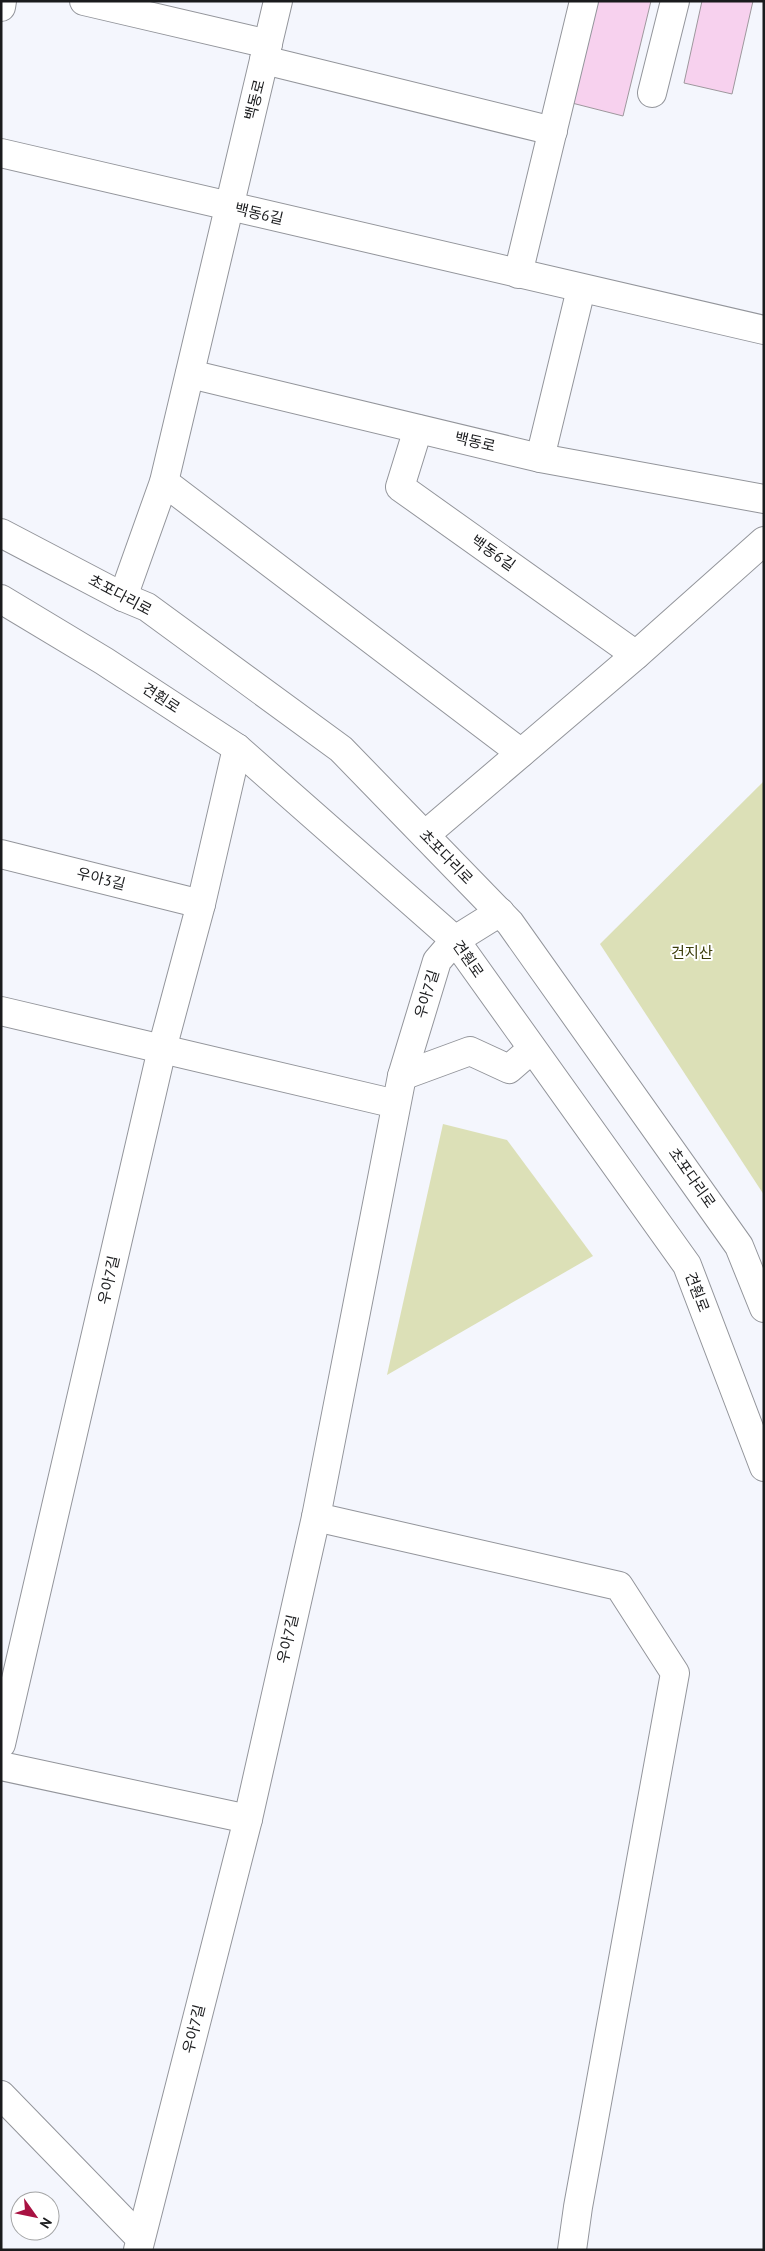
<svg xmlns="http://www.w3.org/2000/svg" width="765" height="2251" font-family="'PT Sans','Noto Sans KR',sans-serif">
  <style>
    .green { fill: #dce0b7 }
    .building { fill: #f7d1ee; stroke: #9e989d }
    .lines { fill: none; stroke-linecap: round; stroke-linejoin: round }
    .minor-casing { stroke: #93959b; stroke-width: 30 }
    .minor { stroke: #fff; stroke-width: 28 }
    .labels { text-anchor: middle; stroke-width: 4; stroke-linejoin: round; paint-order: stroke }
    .street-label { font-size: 15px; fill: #1a1b1d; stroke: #fff }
    .park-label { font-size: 15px; fill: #3a3c09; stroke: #fff }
  </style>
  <rect width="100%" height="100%" fill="#f4f6fd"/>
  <g class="green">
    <polygon points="764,781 764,1195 600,944"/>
    <polygon points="443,1124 507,1140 593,1256 387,1375"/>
  </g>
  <g class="building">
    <polygon points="593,1 651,1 623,116 568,102"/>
    <polygon points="702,1 753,1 732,94 684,83"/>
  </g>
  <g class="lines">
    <defs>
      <g id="minor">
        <polyline points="84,1 268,44"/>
        <polyline points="1,7 2,1"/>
        <polyline points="264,60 553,131"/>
        <polyline points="652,93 675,1"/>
        <polyline points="1,153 764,330"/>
        <polyline points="518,274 584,1"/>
        <polyline points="190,374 540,458 764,499"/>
        <polyline points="418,429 400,487 636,655"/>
        <polyline points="540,458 581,289"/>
        <polyline points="164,482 521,753"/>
        <polyline points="1,533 123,597 147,607 341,749 510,923 739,1246 764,1308"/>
        <polyline points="123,597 164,482 278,1"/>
        <polyline points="1,599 104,661 237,748 455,940 687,1265 764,1467"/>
        <polyline points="425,835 636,655 764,541"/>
        <polyline points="1,854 201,904"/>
        <polyline points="1,1011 396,1104"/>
        <polyline points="402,1076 470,1051 509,1069 532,1049"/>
        <polyline points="316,1517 619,1586 675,1673 578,2207 572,2250"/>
        <polyline points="1,1744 162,1049 201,904 237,748"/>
        <polyline points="1,1766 248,1819"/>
        <polyline points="1,2095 140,2238"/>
        <polyline points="138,2250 248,1819 316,1517 402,1076 437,961 455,940 500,912"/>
      </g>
    </defs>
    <use href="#minor" class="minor-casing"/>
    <use href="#minor" class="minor"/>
  </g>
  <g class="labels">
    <g class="street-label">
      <text transform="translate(255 100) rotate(-76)" y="5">백동로</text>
      <text transform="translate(259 214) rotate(13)" y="5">백동6길</text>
      <text transform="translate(475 442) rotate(13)" y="5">백동로</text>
      <text transform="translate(493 553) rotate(35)" y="5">백동6길</text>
      <text transform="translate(120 595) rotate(28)" y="5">초포다리로</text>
      <text transform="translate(161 698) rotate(33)" y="5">견훤로</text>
      <text transform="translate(446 857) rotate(46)" y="5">초포다리로</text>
      <text transform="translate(101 879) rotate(14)" y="5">우아3길</text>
      <text transform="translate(468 959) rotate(55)" y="5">견훤로</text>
      <text transform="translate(427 994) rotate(-73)" y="5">우아7길</text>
      <text transform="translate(692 1178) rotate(55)" y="5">초포다리로</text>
      <text transform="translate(109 1280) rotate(-77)" y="5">우아7길</text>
      <text transform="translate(697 1292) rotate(69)" y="5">견훤로</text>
      <text transform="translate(288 1639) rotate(-77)" y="5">우아7길</text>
      <text transform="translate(194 2029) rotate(-76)" y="5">우아7길</text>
    </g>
    <g class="park-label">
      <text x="692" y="958">건지산</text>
    </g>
  </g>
  <rect width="765" height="2251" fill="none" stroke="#1a1b1d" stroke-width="5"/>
  <g transform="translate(35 2216) rotate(123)"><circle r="24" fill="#ffffff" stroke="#a3a4a5"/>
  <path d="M0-4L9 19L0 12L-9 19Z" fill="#a81242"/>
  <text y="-8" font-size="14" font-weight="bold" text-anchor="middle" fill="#1a1b1d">N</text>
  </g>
</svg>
